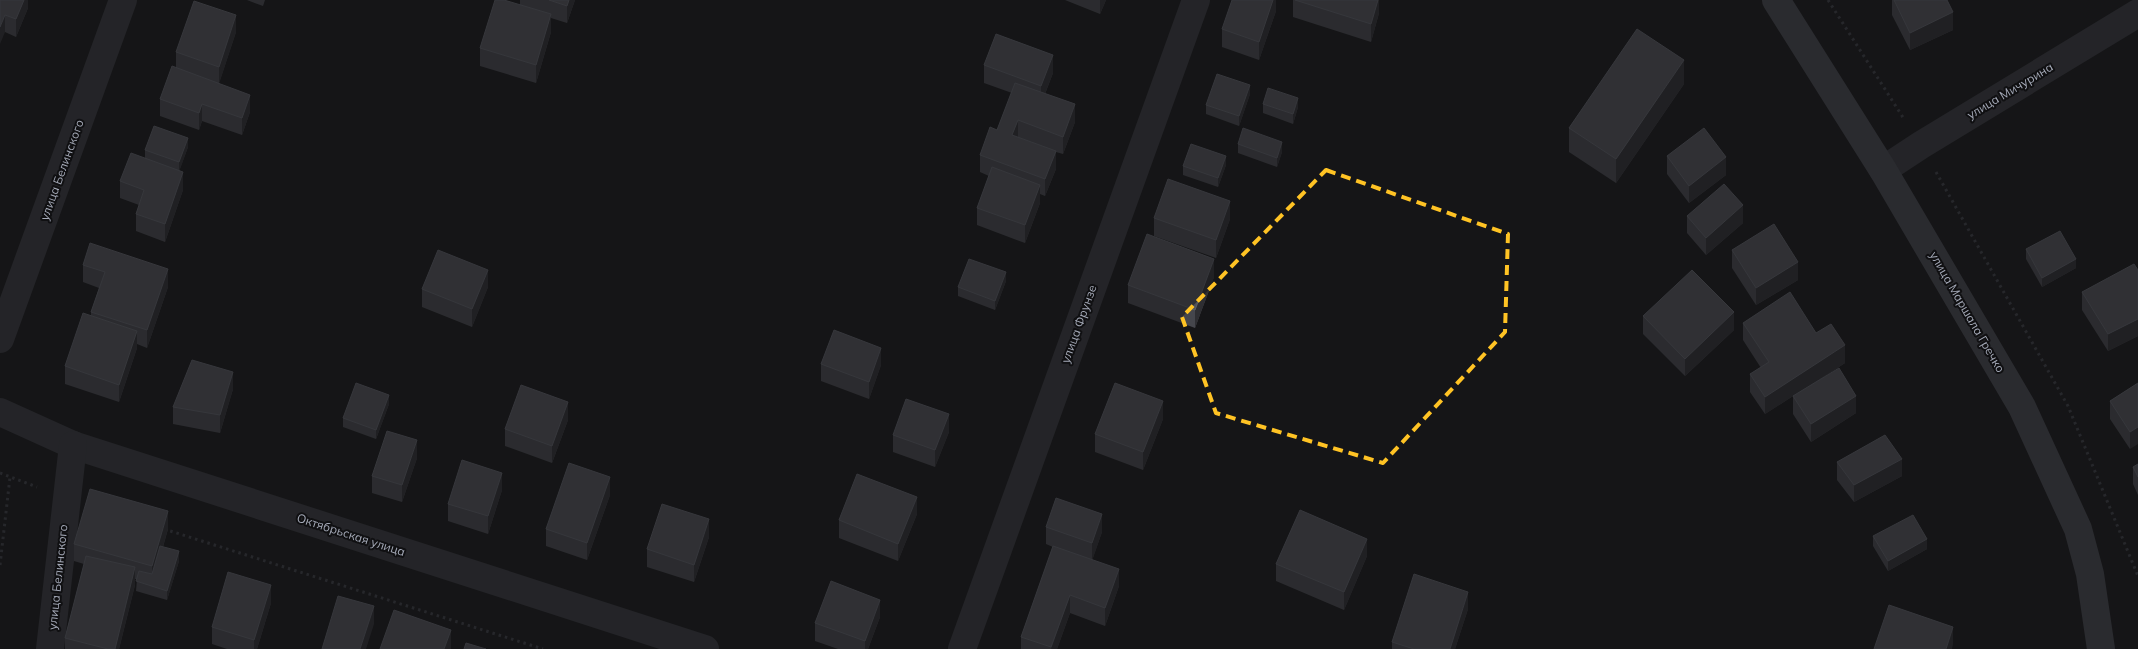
<svg xmlns="http://www.w3.org/2000/svg" width="2138" height="649" font-family="Mulish,sans-serif">
  <style>
    .lines { fill: none; stroke-linecap: round; stroke-linejoin: round }
    .path { stroke: #3b3d43; stroke-width: 3; stroke-dasharray: 2.5 4; stroke-linecap: butt }
    .street { stroke: #35363c; stroke-width: 28 }
    .secondary { stroke: #43454c; stroke-width: 28 }
    .wall { fill: #45464c }
    .shaded-wall { fill: #2e2e32 }
    .building { fill: #505158; stroke: #5d5f67 }
    .marked { fill: none; stroke: #ffc324; stroke-width: 4; stroke-dasharray: 10 6; stroke-linejoin: round }
    .labels { text-anchor: middle; stroke-width: 4; stroke-linejoin: round; paint-order: stroke }
    .street-label { font-size: 12px; fill: #a5aab8; stroke: #101012 }
  </style>
  <rect width="100%" height="100%" fill="#151517"/>
  <g class="lines">
    <g class="path">
      <polyline points="1828,0 1904,119"/>
      <polyline points="1936,172 2068,406 2138,576"/>
      <polyline points="0,473 37,487"/>
      <polyline points="164,529 543,649"/>
      <polyline points="0,565 10,477"/>
    </g>
    <g class="street">
      <polyline points="1883,170 1921,145 2138,13"/>
      <polyline points="0,339 123,0"/>
      <polyline points="0,412 73,445 705,649"/>
      <polyline points="50,649 73,445"/>
      <polyline points="962,649 1196,0"/>
    </g>
    <polyline class="secondary" points="1776,0 1883,170 2022,407 2078,529 2090,574 2101,649"/>
  </g>
  <g class="wall">
    <polygon points="0,0 28,0 28,8 16,37 5,32"/>
    <polygon points="247,0 265,0 263,6"/>
    <polygon points="520,0 575,0 567,23 551,18 551,32 536,83 480,66 480,48 520,5"/>
    <polygon points="1065,0 1106,0 1100,14"/>
    <polygon points="1276,0 1276,11 1259,60 1222,47 1222,29"/>
    <polygon points="1293,0 1379,0 1379,13 1371,42 1293,17"/>
    <polygon points="1892,0 1947,0 1953,30 1910,50 1892,15"/>
    <polygon points="236,32 219,83 250,112 242,135 202,121 199,130 160,116 160,99 176,68 176,52"/>
    <polygon points="984,65 1053,73 1045,94 1075,122 1063,154 1056,152 1056,169 1045,196 1040,194 1040,203 1025,243 977,225 977,208 989,176 980,172 980,155 997,130 1012,93 984,83"/>
    <polygon points="1684,84 1616,183 1569,152 1569,128"/>
    <polygon points="1250,94 1239,126 1206,114 1206,105"/>
    <polygon points="1263,104 1298,107 1293,124 1263,113"/>
    <polygon points="1238,144 1282,152 1277,167 1238,153"/>
    <polygon points="188,147 179,171 183,190 165,242 136,231 136,214 139,205 120,198 120,181 145,158 145,150"/>
    <polygon points="1667,156 1726,175 1689,203 1667,174"/>
    <polygon points="1226,165 1218,187 1183,175 1183,166"/>
    <polygon points="1687,216 1743,223 1706,255 1687,233"/>
    <polygon points="1154,218 1230,219 1216,258 1154,236"/>
    <polygon points="2026,249 2076,268 2042,287 2026,259"/>
    <polygon points="1732,250 1798,280 1756,305 1732,268"/>
    <polygon points="83,265 168,287 147,348 137,344 137,348 119,402 65,384 65,366 91,315 91,312 99,288 83,282"/>
    <polygon points="2138,270 2138,336 2108,351 2082,310 2082,292"/>
    <polygon points="1214,277 1195,328 1128,303 1128,285"/>
    <polygon points="1006,281 995,310 958,296 958,287"/>
    <polygon points="488,287 472,327 422,307 422,289"/>
    <polygon points="1643,316 1734,330 1685,376 1643,334"/>
    <polygon points="1743,323 1816,333 1845,363 1796,395 1856,413 1811,442 1793,414 1793,396 1765,414 1750,392 1750,374 1761,368 1743,340"/>
    <polygon points="821,364 881,365 869,399 821,381"/>
    <polygon points="2138,383 2130,449 2110,419 2110,401"/>
    <polygon points="233,389 220,433 173,424 173,407"/>
    <polygon points="389,404 376,439 343,427 343,418"/>
    <polygon points="1163,419 1143,470 1095,452 1095,434"/>
    <polygon points="568,420 552,463 505,446 505,429"/>
    <polygon points="949,432 935,467 893,452 893,435"/>
    <polygon points="417,458 402,502 372,493 372,476"/>
    <polygon points="1837,462 1902,476 1854,502 1837,480"/>
    <polygon points="2138,464 2138,495 2133,484 2133,467"/>
    <polygon points="502,490 488,534 448,521 448,504"/>
    <polygon points="610,495 587,560 546,546 546,529"/>
    <polygon points="917,514 898,561 839,538 839,520"/>
    <polygon points="1046,527 1102,532 1092,560 1119,586 1105,626 1070,613 1057,649 1021,649 1021,637 1053,547 1046,544"/>
    <polygon points="168,529 163,547 179,561 167,600 136,591 137,579 135,579 135,585 119,649 65,649 65,638 84,564 74,561 74,544"/>
    <polygon points="1873,536 1927,549 1888,571 1873,546"/>
    <polygon points="709,537 694,582 647,567 647,549"/>
    <polygon points="1367,556 1344,610 1276,581 1276,564"/>
    <polygon points="271,603 257,649 227,649 212,644 212,627"/>
    <polygon points="1468,609 1455,649 1392,649 1392,642"/>
    <polygon points="880,617 868,649 838,649 815,641 815,623"/>
  </g>
  <g class="shaded-wall">
    <polygon points="24,0 28,0 28,8 16,37 16,19"/>
    <polygon points="569,0 575,0 567,23 567,6"/>
    <polygon points="1100,0 1106,0 1100,14"/>
    <polygon points="1273,0 1276,0 1276,11 1259,60 1259,42"/>
    <polygon points="1378,0 1379,0 1379,13 1371,42 1371,24"/>
    <polygon points="1953,12 1953,30 1910,50 1910,33"/>
    <polygon points="551,14 551,32 536,83 536,65"/>
    <polygon points="5,15 5,32 0,44 0,27"/>
    <polygon points="236,15 236,32 219,84 219,67"/>
    <polygon points="1053,55 1053,73 1041,104 1041,86"/>
    <polygon points="1684,60 1684,84 1616,183 1616,159"/>
    <polygon points="1250,85 1250,94 1239,126 1239,116"/>
    <polygon points="250,95 250,112 242,135 242,118"/>
    <polygon points="1298,98 1298,107 1293,124 1293,114"/>
    <polygon points="202,104 202,121 199,130 199,113"/>
    <polygon points="1075,104 1075,122 1063,154 1063,137"/>
    <polygon points="1018,120 1018,138 1012,135"/>
    <polygon points="188,138 188,147 179,172 179,162"/>
    <polygon points="1282,142 1282,152 1277,167 1277,158"/>
    <polygon points="1056,151 1056,169 1045,196 1045,179"/>
    <polygon points="1226,156 1226,165 1218,187 1218,178"/>
    <polygon points="1726,157 1726,175 1689,203 1689,186"/>
    <polygon points="183,172 183,190 165,242 165,224"/>
    <polygon points="1040,185 1040,203 1025,243 1025,225"/>
    <polygon points="1230,201 1230,219 1216,258 1216,240"/>
    <polygon points="1743,205 1743,223 1706,255 1706,238"/>
    <polygon points="1214,259 1214,277 1195,328 1195,310"/>
    <polygon points="2076,259 2076,268 2042,287 2042,278"/>
    <polygon points="1798,262 1798,280 1756,305 1756,288"/>
    <polygon points="168,269 168,287 147,348 147,330"/>
    <polygon points="488,270 488,287 472,327 472,309"/>
    <polygon points="1006,272 1006,281 995,310 995,301"/>
    <polygon points="1734,312 1734,330 1685,376 1685,359"/>
    <polygon points="2138,319 2138,336 2108,351 2108,334"/>
    <polygon points="137,331 137,348 119,402 119,385"/>
    <polygon points="1845,345 1845,363 1765,414 1765,397"/>
    <polygon points="881,348 881,365 869,399 869,382"/>
    <polygon points="233,372 233,389 220,433 220,415"/>
    <polygon points="389,395 389,404 376,439 376,430"/>
    <polygon points="1856,396 1856,413 1811,442 1811,424"/>
    <polygon points="1163,401 1163,419 1143,470 1143,452"/>
    <polygon points="568,402 568,420 552,463 552,446"/>
    <polygon points="949,414 949,432 935,467 935,450"/>
    <polygon points="2138,427 2138,444 2130,449 2130,432"/>
    <polygon points="417,440 417,458 402,502 402,485"/>
    <polygon points="1902,459 1902,476 1854,502 1854,485"/>
    <polygon points="502,473 502,490 488,534 488,516"/>
    <polygon points="610,477 610,495 587,560 587,543"/>
    <polygon points="917,497 917,514 898,561 898,544"/>
    <polygon points="168,511 168,529 152,584 152,566"/>
    <polygon points="1102,514 1102,532 1092,561 1092,543"/>
    <polygon points="709,519 709,537 694,582 694,565"/>
    <polygon points="1367,539 1367,556 1344,610 1344,592"/>
    <polygon points="1927,539 1927,549 1888,571 1888,561"/>
    <polygon points="179,551 179,561 167,600 167,591"/>
    <polygon points="135,567 135,585 119,649 115,649"/>
    <polygon points="1119,569 1119,586 1105,626 1105,608"/>
    <polygon points="271,585 271,603 257,649 254,649 254,640"/>
    <polygon points="1468,592 1468,609 1455,649 1450,649"/>
    <polygon points="1070,595 1070,613 1057,649 1051,649"/>
    <polygon points="880,600 880,617 868,649 865,649 865,641"/>
    <polygon points="374,606 374,624 366,649 360,649"/>
    <polygon points="1953,627 1953,644 1952,649 1946,649"/>
    <polygon points="451,630 451,649 444,649"/>
  </g>
  <g class="building">
    <polygon points="0,0 24,0 16,19 5,15 0,27"/>
    <polygon points="495,0 504,0 551,14 536,65 480,48"/>
    <polygon points="549,0 569,0 567,6"/>
    <polygon points="1232,0 1273,0 1259,42 1222,29"/>
    <polygon points="1295,0 1378,0 1371,24"/>
    <polygon points="1894,0 1947,0 1953,12 1910,33"/>
    <polygon points="194,1 236,15 219,67 176,52"/>
    <polygon points="1637,29 1684,60 1616,159 1569,128"/>
    <polygon points="996,34 1053,55 1041,86 984,65"/>
    <polygon points="172,66 250,95 242,118 202,104 199,113 160,99"/>
    <polygon points="1217,74 1250,85 1239,116 1206,105"/>
    <polygon points="1015,83 1075,104 1063,137 1018,120 1012,135 1056,151 1045,179 980,155 990,127 997,130"/>
    <polygon points="1268,88 1298,98 1293,114 1263,104"/>
    <polygon points="154,126 188,138 179,162 145,150"/>
    <polygon points="1243,128 1282,142 1277,158 1238,144"/>
    <polygon points="1704,128 1726,157 1689,186 1667,156"/>
    <polygon points="1191,144 1226,156 1218,178 1183,166"/>
    <polygon points="131,153 183,172 165,224 136,214 144,190 120,181"/>
    <polygon points="992,167 1040,185 1025,225 977,208"/>
    <polygon points="1168,179 1230,201 1216,240 1154,218"/>
    <polygon points="1724,184 1743,205 1706,238 1687,216"/>
    <polygon points="1774,224 1798,262 1756,288 1732,250"/>
    <polygon points="2060,231 2076,259 2042,278 2026,249"/>
    <polygon points="1147,234 1214,259 1195,310 1128,285"/>
    <polygon points="90,243 168,269 147,330 91,312 105,272 83,265"/>
    <polygon points="438,250 488,270 472,309 422,289"/>
    <polygon points="969,259 1006,272 995,301 958,287"/>
    <polygon points="2134,264 2138,270 2138,319 2108,334 2082,292"/>
    <polygon points="1692,270 1734,312 1685,359 1643,316"/>
    <polygon points="1790,292 1816,333 1831,324 1845,345 1765,397 1750,374 1769,362 1743,323"/>
    <polygon points="83,313 137,331 119,385 65,366"/>
    <polygon points="834,330 881,348 869,382 821,364"/>
    <polygon points="192,360 233,372 220,415 173,407"/>
    <polygon points="1839,368 1856,396 1811,424 1793,396"/>
    <polygon points="356,383 389,395 376,430 343,418"/>
    <polygon points="1115,383 1163,401 1143,452 1095,434"/>
    <polygon points="2138,383 2138,427 2130,432 2110,401"/>
    <polygon points="521,385 568,402 552,446 505,429"/>
    <polygon points="906,399 949,414 935,450 893,435"/>
    <polygon points="387,431 417,440 402,485 372,476"/>
    <polygon points="1885,435 1902,459 1854,485 1837,462"/>
    <polygon points="462,460 502,473 488,516 448,504"/>
    <polygon points="569,463 610,477 587,543 546,529"/>
    <polygon points="2138,464 2138,477 2133,467"/>
    <polygon points="857,474 917,497 898,544 839,520"/>
    <polygon points="90,489 168,511 152,566 74,544"/>
    <polygon points="1056,498 1102,514 1092,543 1046,527"/>
    <polygon points="662,504 709,519 694,565 647,549"/>
    <polygon points="1300,510 1367,539 1344,592 1276,564"/>
    <polygon points="1913,515 1927,539 1888,561 1873,536"/>
    <polygon points="160,546 179,551 167,591 136,581 139,571 152,574"/>
    <polygon points="1053,546 1119,569 1105,608 1070,595 1051,647 1021,637"/>
    <polygon points="86,556 135,567 115,649 108,649 65,638"/>
    <polygon points="228,572 271,585 254,640 212,627"/>
    <polygon points="1414,574 1468,592 1450,649 1414,649 1392,642"/>
    <polygon points="831,581 880,600 865,641 815,623"/>
    <polygon points="338,596 374,606 360,649 322,649"/>
    <polygon points="1889,605 1953,627 1946,649 1874,649"/>
    <polygon points="394,610 451,630 444,649 380,649"/>
    <polygon points="466,643 486,649 464,649"/>
  </g>
  <path d="M0 0H2138V649H0ZM1326 170 1508 234 1505 332 1383 463 1216 413 1182 317Z" fill="#151517" fill-opacity=".55" fill-rule="evenodd"/>
  <path class="marked" d="M1326 170 1508 234 1505 332 1383 463 1216 413 1182 317Z"/>
  <g class="labels">
    <g class="street-label">
      <text transform="translate(2010 91) rotate(-31)" y="4">улица Мичурина</text>
      <text transform="translate(62 170) rotate(-70)" y="4">улица Белинского</text>
      <text transform="translate(1967 312) rotate(60)" y="4">улица Маршала Гречко</text>
      <text transform="translate(1079 324) rotate(-70)" y="4">улица Фрунзе</text>
      <text transform="translate(351 535) rotate(18)" y="4">Октябрьская улица</text>
      <text transform="translate(58 577) rotate(-84)" y="4">улица Белинского</text>
    </g>
  </g>
</svg>
